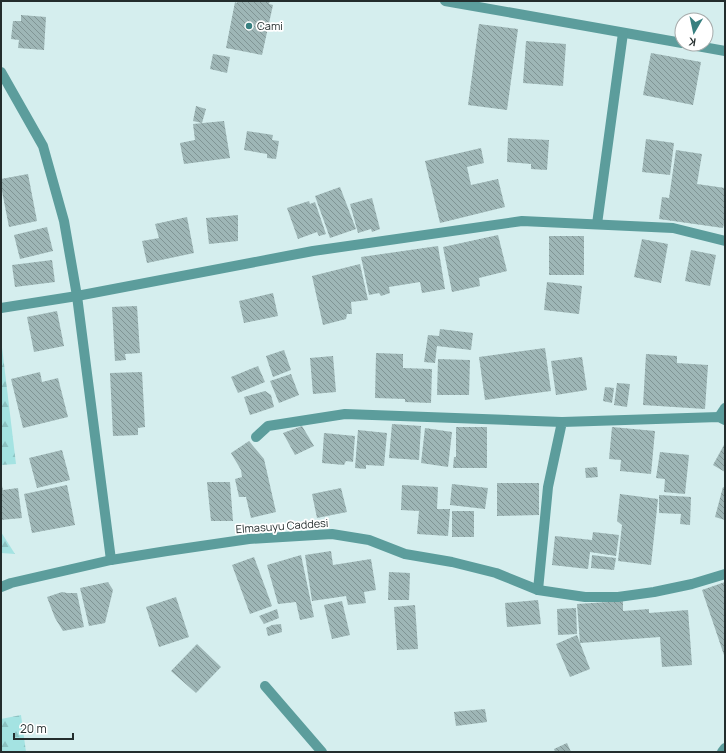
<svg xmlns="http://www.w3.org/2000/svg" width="726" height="753" font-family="Manrope,sans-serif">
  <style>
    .forest { fill: url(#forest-firs) }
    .building { fill: url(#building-back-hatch) }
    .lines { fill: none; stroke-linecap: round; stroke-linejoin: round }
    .minor { stroke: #5c9d9c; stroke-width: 10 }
    .tertiary { stroke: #5c9d9c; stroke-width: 10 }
    .poi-dot { fill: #388080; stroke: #fff; stroke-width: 1.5 }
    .labels { text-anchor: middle; stroke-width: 3.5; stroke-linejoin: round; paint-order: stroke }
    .poi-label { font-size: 11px; fill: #232d2d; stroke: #fff; text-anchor: start }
    .street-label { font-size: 11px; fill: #232d2d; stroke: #fff }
  </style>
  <defs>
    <pattern id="forest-firs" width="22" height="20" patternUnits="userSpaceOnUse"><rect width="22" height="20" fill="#a4e3e2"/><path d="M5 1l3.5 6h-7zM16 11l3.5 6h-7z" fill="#8dc3c2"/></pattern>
    <pattern id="building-back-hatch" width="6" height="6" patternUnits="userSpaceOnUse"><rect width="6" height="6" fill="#9eb6b6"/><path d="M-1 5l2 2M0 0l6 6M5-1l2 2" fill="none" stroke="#809494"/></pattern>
  </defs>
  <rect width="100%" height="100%" fill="#d5eeee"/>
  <g class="forest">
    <polygon points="1,339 16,464 1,465"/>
    <polygon points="1,532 15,554 1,553"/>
    <polygon points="21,715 26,752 1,752 1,719"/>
  </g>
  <g class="building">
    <polygon points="237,1 270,1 269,4 273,5 262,55 226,48 235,2 237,3"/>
    <polygon points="21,15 46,17 44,50 18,48 19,40 11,39 13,21 21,21"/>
    <polygon points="479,24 518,29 507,110 468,105"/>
    <polygon points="526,41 566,44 563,86 523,83"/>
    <polygon points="651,53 701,62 693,105 643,95"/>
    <polygon points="213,54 230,57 227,73 210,69"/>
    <polygon points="196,106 206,109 202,123 193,121"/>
    <polygon points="224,121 230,158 184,164 180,143 195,140 193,124"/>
    <polygon points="247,131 273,135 272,140 279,141 276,159 267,158 267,154 244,150"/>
    <polygon points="508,138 549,140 547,170 531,169 531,164 507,162"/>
    <polygon points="646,139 674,143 670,175 642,172"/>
    <polygon points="481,148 484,163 467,167 471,185 498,179 505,207 440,223 425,161"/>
    <polygon points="676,150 702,154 697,184 725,188 725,218 723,228 659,219 662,197 669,198"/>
    <polygon points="28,174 37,221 9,227 1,186 1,179"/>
    <polygon points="340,187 356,229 330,238 315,196"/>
    <polygon points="372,198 380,229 372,232 371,229 358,233 350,204"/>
    <polygon points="309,201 310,204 315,202 326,234 319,236 317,232 298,239 287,208"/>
    <polygon points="238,215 238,241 209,244 206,218"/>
    <polygon points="187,217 194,253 147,263 142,241 159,238 155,224"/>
    <polygon points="47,227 53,251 20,259 14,235"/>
    <polygon points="498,235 507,271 479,278 480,286 452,292 443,247"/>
    <rect x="549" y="236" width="35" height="39"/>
    <polygon points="642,239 668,244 661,283 634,277"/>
    <polygon points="438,246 445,289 422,293 420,282 389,287 390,293 381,296 379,293 369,295 361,257"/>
    <polygon points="691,250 716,255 710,286 685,281"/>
    <polygon points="52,260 55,282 15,287 12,265"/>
    <polygon points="360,264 368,300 351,302 352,314 347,314 346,319 323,325 312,276"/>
    <polygon points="547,282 582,286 579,314 544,310"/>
    <polygon points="273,293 278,316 244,323 239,301"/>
    <polygon points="137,306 140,353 125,354 126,360 115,361 112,307"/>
    <polygon points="57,311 64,346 34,352 27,317"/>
    <polygon points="440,329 473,333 471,350 437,346 435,363 424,362 428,335 439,336"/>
    <polygon points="545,348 551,391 485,400 479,357"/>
    <polygon points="284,350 291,370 273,377 266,356"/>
    <polygon points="376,353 403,354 403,368 432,369 431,403 405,402 405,399 375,398"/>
    <polygon points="646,354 677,356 677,363 708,365 705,409 643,405"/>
    <polygon points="333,356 336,392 313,394 310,358"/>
    <polygon points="582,357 587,390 556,395 551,361"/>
    <polygon points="438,359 470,360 469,395 437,395"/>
    <polygon points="258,366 265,382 238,393 231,377"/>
    <polygon points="40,372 42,382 58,378 68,417 23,428 11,379"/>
    <polygon points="142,372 145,427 138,428 138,435 113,436 110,373"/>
    <polygon points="291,374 299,395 279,403 270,381"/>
    <polygon points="617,383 630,384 627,407 614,405"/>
    <polygon points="605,387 614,388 612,403 603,401"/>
    <polygon points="265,391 271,395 274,407 250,415 244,397"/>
    <polygon points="392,424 421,426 419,460 389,458"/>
    <polygon points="302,426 314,446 295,455 283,433"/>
    <polygon points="456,427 487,427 487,468 453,468 454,457 456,457"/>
    <polygon points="612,427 655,431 651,474 620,471 621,460 609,459"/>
    <polygon points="425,428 452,432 448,467 421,463"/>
    <polygon points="358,430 387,433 384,466 366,465 366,469 355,468"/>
    <polygon points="324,433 355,436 353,462 346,461 344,465 322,463"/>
    <polygon points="249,441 264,459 276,512 251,518 246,497 239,497 235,479 242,477 241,470 231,453"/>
    <polygon points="725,443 725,472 713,465"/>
    <polygon points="62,450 70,480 37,488 29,458"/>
    <polygon points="660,452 689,455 685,494 664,492 665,479 656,478"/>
    <polygon points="597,467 598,477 586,478 585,468"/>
    <polygon points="1,482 3,490 18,488 22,518 1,520"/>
    <polygon points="207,482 230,482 233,521 211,521"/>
    <polygon points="497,483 539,483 539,515 497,516"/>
    <polygon points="452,484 488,488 485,509 450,505"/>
    <polygon points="67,485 75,525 32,533 24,494"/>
    <polygon points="402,485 438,487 437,509 450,509 448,536 417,534 419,511 401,510"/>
    <polygon points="723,487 725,488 725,520 715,517"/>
    <polygon points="341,488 347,512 317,518 312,494"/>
    <polygon points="620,494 658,499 651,565 618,561 622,525 617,521"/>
    <polygon points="659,495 691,497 690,525 680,524 681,514 659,513"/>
    <rect x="452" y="511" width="22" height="26"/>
    <polygon points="593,532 619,535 616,556 590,552 588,569 552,565 555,536 592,540"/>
    <polygon points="331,551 333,565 371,559 376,590 364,592 366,603 348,605 346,596 312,601 305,555"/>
    <polygon points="301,555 314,617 300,620 296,602 278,604 267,565"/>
    <polygon points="592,555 616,558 614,570 591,568"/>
    <polygon points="254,557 272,606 250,614 232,565"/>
    <polygon points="389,572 410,573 409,600 388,600"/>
    <polygon points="108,582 113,590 105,623 89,626 80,588"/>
    <polygon points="725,582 725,658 702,590"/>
    <polygon points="62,592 67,593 77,593 84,627 63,631 55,618 47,597"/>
    <polygon points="176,597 189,637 159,647 146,607"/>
    <polygon points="538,600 541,624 507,627 505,603"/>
    <polygon points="342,601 350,635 332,639 324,605"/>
    <polygon points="623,601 623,611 649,609 649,613 688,610 692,665 662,667 660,637 580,643 577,604"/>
    <polygon points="415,605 418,649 397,650 394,607"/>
    <polygon points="576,608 577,634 558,635 557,609"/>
    <polygon points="277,609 279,618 264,624 259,616"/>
    <polygon points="281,624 282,632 268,636 266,628 272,625"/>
    <polygon points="577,635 590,669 570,677 556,644"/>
    <polygon points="197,644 221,667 196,693 171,671"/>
    <polygon points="485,709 487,722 456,726 454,712"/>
    <polygon points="567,743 571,752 555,752 554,749"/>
  </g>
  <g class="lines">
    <g class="minor">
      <polyline points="445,1 682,43"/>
      <polyline points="686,44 725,51"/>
      <polyline points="1,72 43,146 64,221 77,296 111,560"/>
      <polyline points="597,224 623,33"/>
      <polyline points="1,308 77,296 313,251 522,221 673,228 725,241"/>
      <polyline points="719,417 725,408"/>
      <polyline points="256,437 268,426 345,414 562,422"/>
      <polyline points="538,590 548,487 562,422 719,417 725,420"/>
      <polyline points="265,686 322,752"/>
    </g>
    <g class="tertiary">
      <polyline points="1,587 11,583 111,560 167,551 249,539 332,534 369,540 405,554 452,562 496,573 538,590 585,597 618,597 654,592 692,584 725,574"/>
      <polyline points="722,752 725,748"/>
    </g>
  </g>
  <circle class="poi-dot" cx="249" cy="26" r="4"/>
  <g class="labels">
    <g class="poi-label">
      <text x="257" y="30">Cami</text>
    </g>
    <g class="street-label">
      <text transform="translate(282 526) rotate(-4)" y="4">Elmasuyu Caddesi</text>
    </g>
  </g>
  <rect width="726" height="753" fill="none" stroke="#232d2d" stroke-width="4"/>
  <g transform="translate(694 32) rotate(189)"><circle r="19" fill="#ffffff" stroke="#a7abab"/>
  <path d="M0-3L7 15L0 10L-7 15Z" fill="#388080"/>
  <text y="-6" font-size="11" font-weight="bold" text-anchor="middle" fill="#232d2d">K</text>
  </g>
  <path d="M14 733v6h59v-6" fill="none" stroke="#232d2d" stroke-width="2"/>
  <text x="20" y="733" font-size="12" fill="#232d2d" stroke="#ffffff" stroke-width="3" paint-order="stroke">20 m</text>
</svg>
